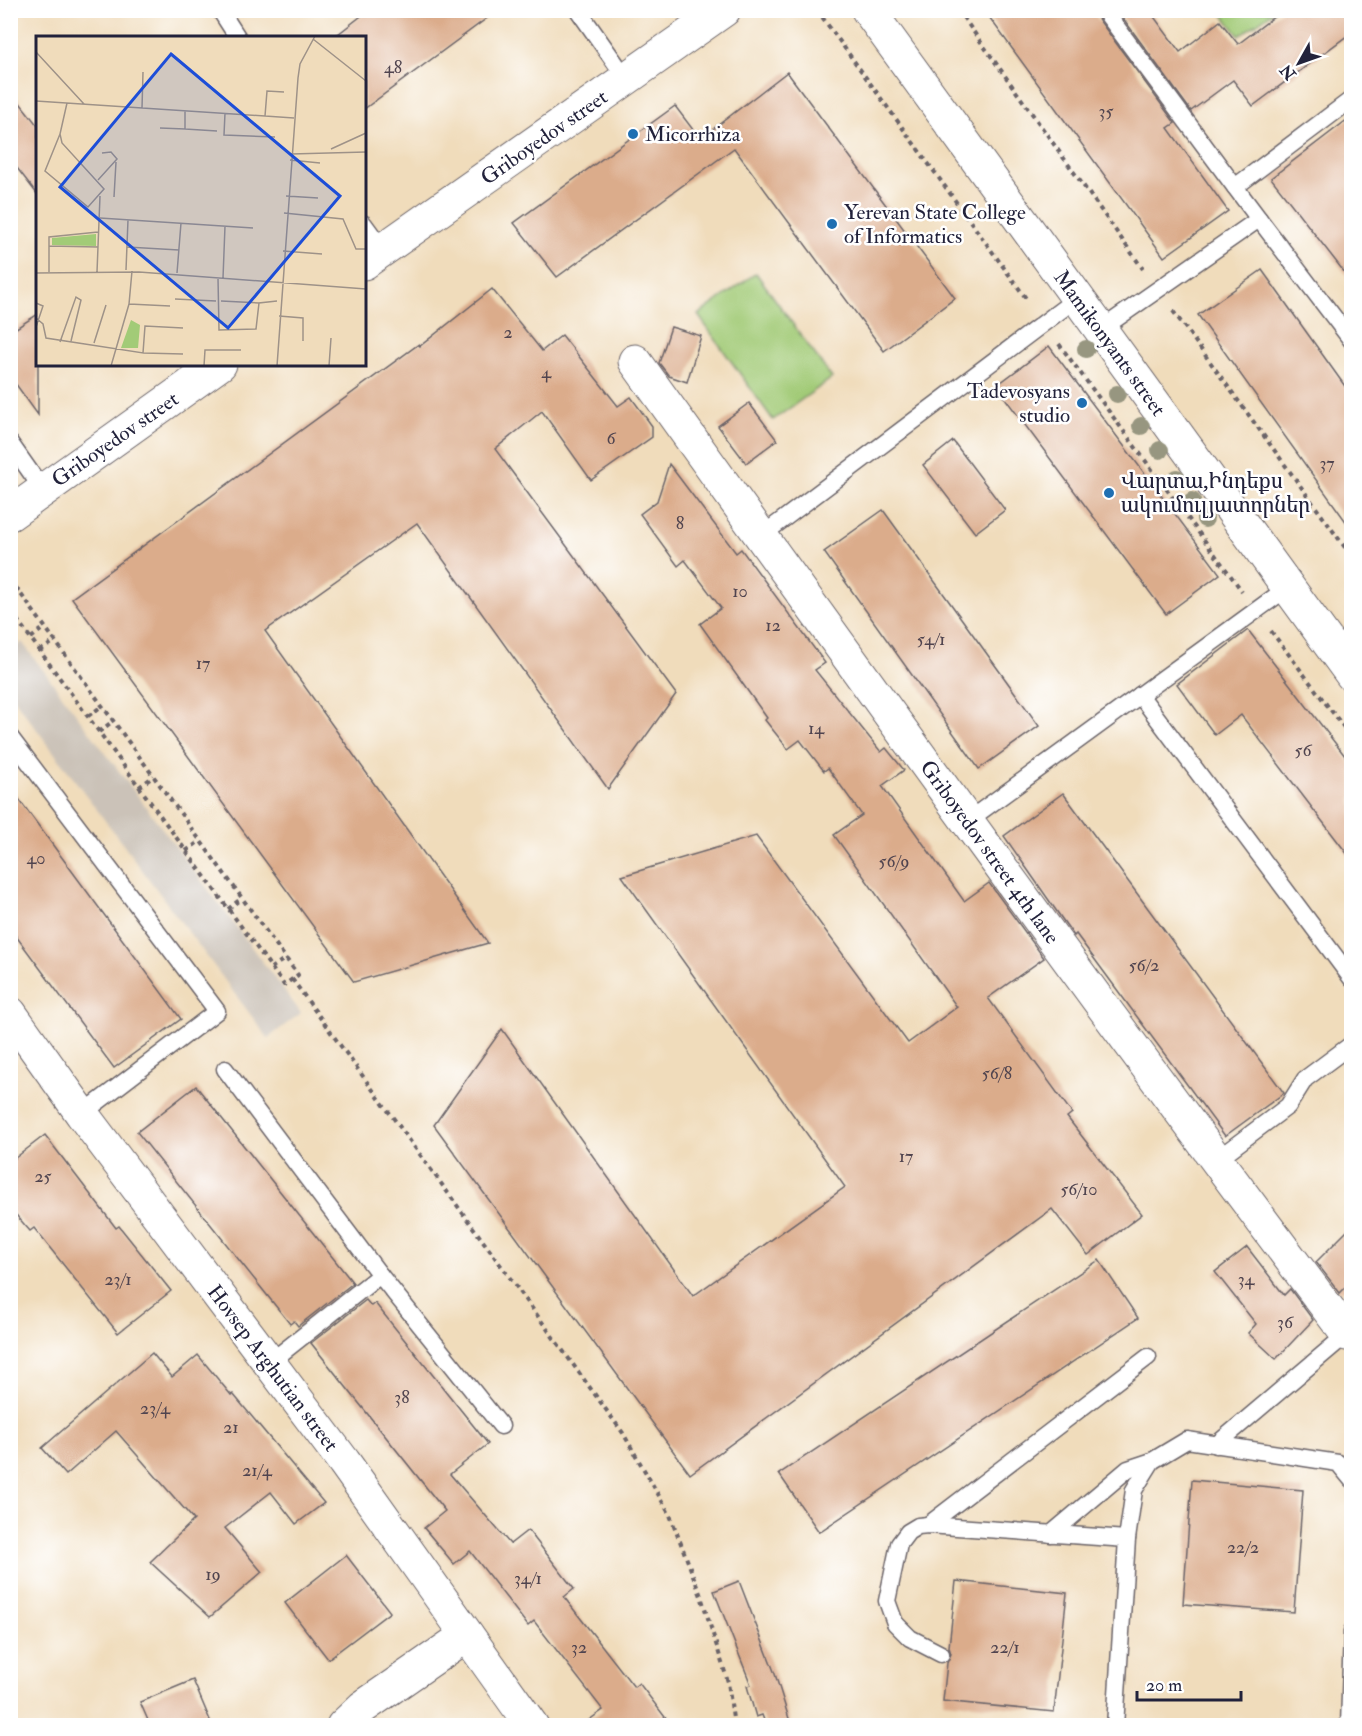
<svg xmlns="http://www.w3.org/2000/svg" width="1362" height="1736" font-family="'IM FELL Double Pica','Noto Serif Armenian',serif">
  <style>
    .industrial { fill: #cbc2b8 }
    .green { fill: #a2cb77; stroke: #627659; stroke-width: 1.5 }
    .building { fill: #dbac8b }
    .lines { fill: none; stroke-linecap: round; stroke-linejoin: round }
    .service-casing { stroke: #6a6368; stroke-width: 19 }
    .minor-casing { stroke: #6a6368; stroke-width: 35 }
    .tertiary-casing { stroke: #6a6368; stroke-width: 35 }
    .path { stroke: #6a6368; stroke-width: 4; stroke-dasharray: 4.5 4.5; stroke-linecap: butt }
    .service { stroke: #fff; stroke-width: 16 }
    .minor { stroke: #fff; stroke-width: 33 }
    .tertiary { stroke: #fff; stroke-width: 33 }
    .tree { fill: #979680 }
    .poi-dot { fill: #1f6fb2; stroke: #fff; stroke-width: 2 }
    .labels { text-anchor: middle; stroke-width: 5; stroke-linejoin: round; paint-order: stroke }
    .number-label { font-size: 18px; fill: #50444f }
    .poi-label { font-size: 21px; fill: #22223b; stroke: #fff; text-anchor: start }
    .street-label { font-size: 21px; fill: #22223b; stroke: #fff }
    .inset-road { fill: none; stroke: #9e9288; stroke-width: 1.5 }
    .view { fill: #1d4ed8; fill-opacity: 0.15; stroke: #1d4ed8; stroke-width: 3 }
    .inset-edge { fill: none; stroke: #22223b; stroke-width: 3 }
  </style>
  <rect width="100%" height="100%" fill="#fff"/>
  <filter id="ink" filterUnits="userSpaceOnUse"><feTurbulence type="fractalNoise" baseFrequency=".0167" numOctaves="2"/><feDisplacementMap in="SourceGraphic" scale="12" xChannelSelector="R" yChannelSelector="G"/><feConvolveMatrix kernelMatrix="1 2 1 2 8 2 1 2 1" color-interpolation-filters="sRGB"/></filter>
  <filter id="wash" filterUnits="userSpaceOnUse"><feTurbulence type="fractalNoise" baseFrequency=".008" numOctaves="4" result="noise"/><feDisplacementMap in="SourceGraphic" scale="24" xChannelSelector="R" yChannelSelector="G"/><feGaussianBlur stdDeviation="1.35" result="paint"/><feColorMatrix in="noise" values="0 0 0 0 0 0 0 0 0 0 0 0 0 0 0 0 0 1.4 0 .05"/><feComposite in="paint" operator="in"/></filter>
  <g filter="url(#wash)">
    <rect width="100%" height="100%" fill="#f0dcbb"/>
    <polygon class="industrial" points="22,642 301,1013 268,1038 11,695 11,651"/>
    <g class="green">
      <polygon points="1220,11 1274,11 1239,36"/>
      <polygon points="756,273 832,378 773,420 698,315"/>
    </g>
    <g id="blocks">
      <g class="building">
        <polygon points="369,10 498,10 364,109 364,38 333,38"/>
        <polygon points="984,10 1094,10 1096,16 1175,123 1168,128 1228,211 1164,257"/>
        <polygon points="1117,10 1149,10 1180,52 1220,21 1238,44 1283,10 1352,10 1352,32 1253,106 1233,80 1191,111"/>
        <polygon points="787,72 955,298 884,351 734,148 557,277 514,223 675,106 700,139"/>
        <polygon points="10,90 38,126 38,195 10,159"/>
        <polygon points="1352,116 1352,282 1271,178"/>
        <polygon points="1262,270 1352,396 1352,530 1198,315"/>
        <polygon points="492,289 542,351 562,335 618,406 631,397 652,426 652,437 591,480 542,411 495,449 676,694 608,789 417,523 265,631 488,943 354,982 72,598 419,344 420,346"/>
        <polygon points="38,314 38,415 10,376 10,332"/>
        <polygon points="671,327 701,336 687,382 669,376 659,363"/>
        <polygon points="1049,346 1220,574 1166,614 996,386"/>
        <polygon points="749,403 777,440 746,463 718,426"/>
        <polygon points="953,441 1005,510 975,533 923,465"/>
        <polygon points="669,464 736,553 741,549 825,663 815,670 881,752 886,748 904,770 882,786 964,901 989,883 1044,958 988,998 1072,1113 1067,1117 1142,1214 1088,1255 1052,1209 690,1474 434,1125 502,1029 693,1296 845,1187 622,876 756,836 908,1043 957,1007 834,835 862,815 828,768 824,771 800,740 788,749 765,720 767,718 700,624 721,608 685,560 678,566 640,514 657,501"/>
        <polygon points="883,510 1039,726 979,769 824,552"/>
        <polygon points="1248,630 1352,765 1352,860 1241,715 1215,735 1177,684"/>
        <polygon points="10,787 181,1019 114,1068 10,928"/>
        <polygon points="1063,793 1284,1093 1225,1136 1076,934 1074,936 1004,836"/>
        <polygon points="196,1086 353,1283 298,1326 294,1321 290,1324 137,1132"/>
        <polygon points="45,1135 116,1228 119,1226 171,1291 118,1333 34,1228 30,1231 10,1208 10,1162"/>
        <polygon points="1352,1226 1352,1281 1340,1293 1316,1262"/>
        <polygon points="1247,1247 1284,1295 1290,1289 1313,1320 1276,1359 1248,1333 1256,1324 1215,1272"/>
        <polygon points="1099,1260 1138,1318 819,1532 779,1474"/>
        <polygon points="366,1300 371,1306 375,1303 488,1444 450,1474 510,1544 528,1530 574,1589 564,1597 634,1687 639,1683 671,1725 582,1725 603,1710 534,1621 528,1626 470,1551 454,1564 424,1528 445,1511 311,1343"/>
        <polygon points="152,1353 172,1377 198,1355 231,1395 233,1394 324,1503 296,1524 271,1492 225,1528 262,1572 210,1617 150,1562 194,1520 116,1431 66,1475 42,1448"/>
        <polygon points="1192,1480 1303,1490 1294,1612 1183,1604"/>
        <polygon points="346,1555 390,1612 328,1659 285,1603"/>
        <polygon points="739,1581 775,1674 791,1725 766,1725 762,1715 756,1717 747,1686 751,1685 714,1591"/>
        <polygon points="956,1581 1067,1593 1054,1712 943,1701 947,1663 951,1654 949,1647"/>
        <polygon points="193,1680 212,1725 150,1725 140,1702"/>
      </g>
    </g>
  </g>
  <g filter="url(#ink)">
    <use href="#blocks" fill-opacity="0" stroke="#6a6368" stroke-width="1.5"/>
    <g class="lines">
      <defs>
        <g id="service">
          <polyline points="220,10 238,38"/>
          <polyline points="578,10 616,64"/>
          <polyline points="1104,10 1235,187"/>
          <polyline points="1259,219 1352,341"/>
          <polyline points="364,224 383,250"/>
          <polyline points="1110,323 1259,219 1235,187 1352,99"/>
          <polyline points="10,443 43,490"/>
          <polyline points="761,536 1081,295"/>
          <polyline points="1140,695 1352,979"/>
          <polyline points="10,737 217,1011 82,1114"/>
          <polyline points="966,822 1287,588"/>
          <polyline points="225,1069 380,1275"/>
          <polyline points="1216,1160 1288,1106 1305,1079 1352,1044"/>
          <polyline points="269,1363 380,1275 501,1426"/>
          <polyline points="1216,1445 1347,1334"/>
          <polyline points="928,1525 1148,1357"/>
          <polyline points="1051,1534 1128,1469 1152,1461"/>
          <polyline points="941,1654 910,1638 895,1623 887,1601 899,1544 908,1532 918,1526 928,1525 1127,1539"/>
          <polyline points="1115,1726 1127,1539 1134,1490 1152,1461 1187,1440 1338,1463 1352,1480"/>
          <polyline points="1349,1726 1352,1631"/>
        </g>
        <g id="minor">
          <path d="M635 361C870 688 1105 1014 1347 1334L1352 1331"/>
          <polyline points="10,1013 82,1114 344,1462 532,1726"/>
          <polyline points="343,1726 363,1707 467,1635"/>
        </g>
        <g id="tertiary">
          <polyline points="868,10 1352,675"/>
          <polyline points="364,263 724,10"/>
          <polyline points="10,514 220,364"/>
        </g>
      </defs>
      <use href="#service" class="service-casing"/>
      <use href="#minor" class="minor-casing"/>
      <use href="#tertiary" class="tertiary-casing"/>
      <g class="path">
        <polyline points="817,10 1028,301"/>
        <polyline points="958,10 1143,269"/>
        <polyline points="1173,311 1352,557"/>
        <polyline points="1059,344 1242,591"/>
        <polyline points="10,583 12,582 45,627 298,975 284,985 10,610"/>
        <polyline points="1271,631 1352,738"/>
        <polyline points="31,638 45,627"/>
        <polyline points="40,651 55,641"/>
        <polyline points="88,716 102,706"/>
        <polyline points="99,732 113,721"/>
        <polyline points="139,787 154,776"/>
        <polyline points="186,851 200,841"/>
        <polyline points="228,909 242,898"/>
        <polyline points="271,968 286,958"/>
        <polyline points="292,979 623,1433 670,1515 701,1596 728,1682 734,1726"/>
      </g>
      <use href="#service" class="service"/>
      <use href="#minor" class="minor"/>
      <use href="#tertiary" class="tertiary"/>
    </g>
    <g class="tree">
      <circle cx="1086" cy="349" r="9"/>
      <circle cx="1117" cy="394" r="9"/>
      <circle cx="1141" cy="426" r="9"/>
      <circle cx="1160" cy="450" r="9"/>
      <circle cx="1177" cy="478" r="9"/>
      <circle cx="1192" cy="501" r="9"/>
      <circle cx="1205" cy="519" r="9"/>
    </g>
  </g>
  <g class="poi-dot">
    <circle cx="633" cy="134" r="6"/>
    <circle cx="832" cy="224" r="6"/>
    <circle cx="1082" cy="403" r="6"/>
    <circle cx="1109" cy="493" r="6"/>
  </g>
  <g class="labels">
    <g class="number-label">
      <text x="393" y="73">48</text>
      <text x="1106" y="117">35</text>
      <text x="508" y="338">2</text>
      <text x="546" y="378">4</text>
      <text x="611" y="444">6</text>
      <text x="1327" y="469">37</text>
      <text x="680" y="529">8</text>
      <text x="740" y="597">10</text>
      <text x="773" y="631">12</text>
      <text x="931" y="645">54/1</text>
      <text x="203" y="669">17</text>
      <text x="816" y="734">14</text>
      <text x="1303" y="756">56</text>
      <text x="36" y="864">40</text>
      <text x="894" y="867">56/9</text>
      <text x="1144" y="971">56/2</text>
      <text x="997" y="1079">56/8</text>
      <text x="906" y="1162">17</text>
      <text x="43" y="1182">25</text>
      <text x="1079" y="1195">56/10</text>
      <text x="118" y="1285">23/1</text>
      <text x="1246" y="1285">34</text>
      <text x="1285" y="1328">36</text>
      <text x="402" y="1403">38</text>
      <text x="155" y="1414">23/4</text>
      <text x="231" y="1433">21</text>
      <text x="257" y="1476">21/4</text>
      <text x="1243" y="1553">22/2</text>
      <text x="213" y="1580">19</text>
      <text x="528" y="1584">34/1</text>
      <text x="579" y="1653">32</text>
      <text x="1005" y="1653">22/1</text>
    </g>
    <g class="poi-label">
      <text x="645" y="141">Micorrhiza</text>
      <text x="844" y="219">Yerevan State College<tspan x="844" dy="24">of Informatics</tspan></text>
      <text x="1070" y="398" text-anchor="end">Tadevosyans<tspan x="1070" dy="24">studio</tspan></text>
      <text x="1121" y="488">Վարտա,Ինդեքս<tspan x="1121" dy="24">ակումուլյատորներ</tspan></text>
    </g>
    <g class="street-label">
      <text transform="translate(544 137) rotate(-35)" y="7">Griboyedov street</text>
      <text transform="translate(1110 343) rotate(54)" y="7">Mamikonyants street</text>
      <text transform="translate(115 439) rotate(-35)" y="7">Griboyedov street</text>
      <text transform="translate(990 852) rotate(54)" y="7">Griboyedov street 4th lane</text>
      <text transform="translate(273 1368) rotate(53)" y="7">Hovsep Arghutian street</text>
    </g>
  </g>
  <g transform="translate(36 36)">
    <rect width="330" height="330" fill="#f0dcbb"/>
    <path d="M60 198V210L16 209V202ZM95 284 104 289 102 312H85Z" fill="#a2cb77"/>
    <path class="inset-road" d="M277 3 330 45M0 16 48 68M0 65 258 82M106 72 107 36M189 77 188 99 239 101M229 80 231 55 248 56M124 92 149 93V75M149 93 181 95M24 98 9 135 52 171 68 153 26 107 24 98 31 67M295 113 330 97M255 118 330 116M254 124 284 127M62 144 81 123 75 116 66 117M250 160 282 162M78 161 80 126M248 177 307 183 320 213H330M64 182 217 192M62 211 13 210V201L62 196M91 211 143 214M247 215 286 218M90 234 92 184M13 236V210M61 236 64 160M0 237 103 236 330 253M141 237 145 187M182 242 183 294 220 293 223 267 241 265M187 242 189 190M139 263 180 265M185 265 223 267M0 267 7 270 0 291M93 268 134 270M243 280 267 282V305M0 282 7 288 10 302 107 317 109 290 147 292M24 306 40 261 45 264 35 305M58 307 70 269M107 317 147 318M75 330 93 268 96 235M168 330 169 314H205M241 330 262 42 264 28 279 0M293 330 295 302"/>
    <path class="view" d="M135 18 304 160 192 292 24 151Z"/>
    <rect width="330" height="330" class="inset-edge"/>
  </g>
  <rect width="1362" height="1736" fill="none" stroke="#fff" stroke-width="36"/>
  <g transform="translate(1299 63) rotate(230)" stroke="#ffffff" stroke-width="4.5" paint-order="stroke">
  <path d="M0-4.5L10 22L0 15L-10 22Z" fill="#22223b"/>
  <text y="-9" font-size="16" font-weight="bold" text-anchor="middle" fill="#22223b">N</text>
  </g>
  <path d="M1137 1691v9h104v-9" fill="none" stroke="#22223b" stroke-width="3"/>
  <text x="1146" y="1691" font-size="18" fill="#22223b" stroke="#ffffff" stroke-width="4.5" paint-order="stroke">20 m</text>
</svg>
